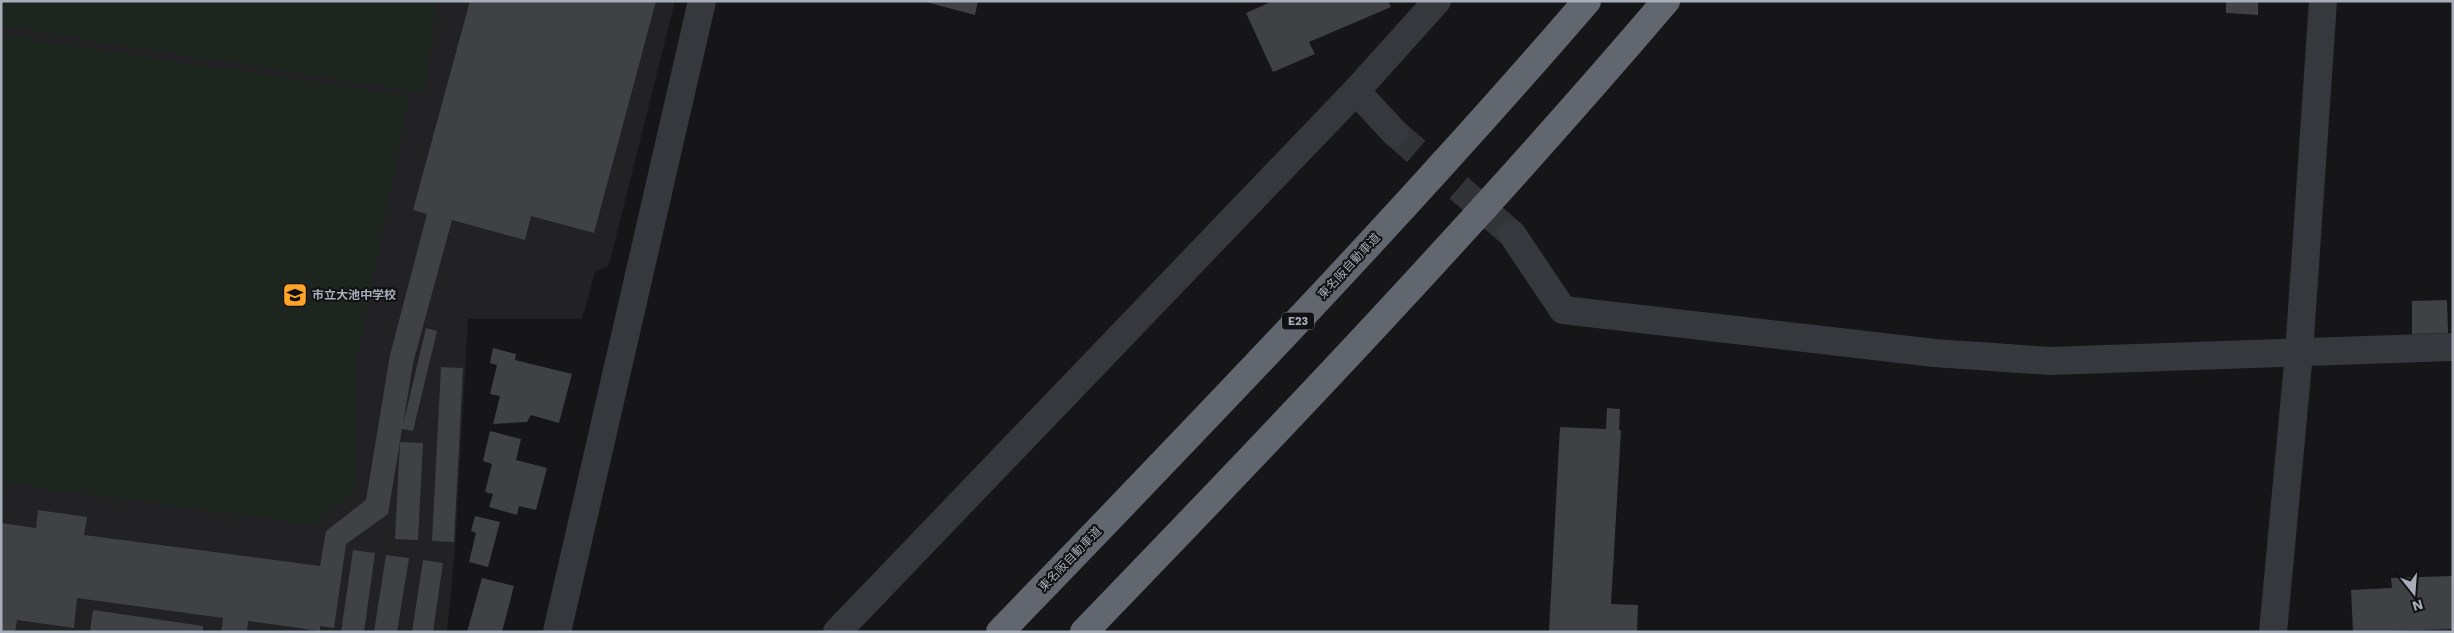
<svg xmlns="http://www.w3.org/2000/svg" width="2454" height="633" font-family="'Work Sans','Noto Sans JP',sans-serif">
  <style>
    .built { fill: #222225 }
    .green { fill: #1d261e }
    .building { fill: #404145 }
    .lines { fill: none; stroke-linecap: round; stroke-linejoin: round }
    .minor-tunnel { stroke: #333438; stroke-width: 28; stroke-dasharray: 28 14; stroke-linecap: butt }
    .minor { stroke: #37383d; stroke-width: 28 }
    .tertiary { stroke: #37383d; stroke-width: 28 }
    .motorway { stroke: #62676f; stroke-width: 28 }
    .labels { text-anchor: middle; stroke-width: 4; stroke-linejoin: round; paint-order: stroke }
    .shield { fill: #111113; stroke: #7a7f87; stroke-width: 1 }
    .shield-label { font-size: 11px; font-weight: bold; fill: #a7aeb9 }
    .street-label { font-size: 12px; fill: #a7aeb9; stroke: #111113 }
    .poi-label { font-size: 12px; font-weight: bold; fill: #a7aeb9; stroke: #111113; text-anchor: start }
  </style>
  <rect width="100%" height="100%" fill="#161618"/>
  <polygon class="built" points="1,1 675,1 609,265 595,272 582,319 468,319 455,550 447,632 1,632"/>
  <g class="green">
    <polygon points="1,1 437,1 424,93 1,26"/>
    <polygon points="1,35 409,96 356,362 356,491 312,525 1,482"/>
  </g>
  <g class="building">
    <polygon points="470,1 656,1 594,233 531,216 525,240 452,220 413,363 403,425 426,328 437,331 413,431 402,429 388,514 346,544 334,628 320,626 320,631 248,621 247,632 221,632 223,618 77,598 74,628 17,620 15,632 1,632 1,523 36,528 38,510 87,517 84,535 320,566 326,531 366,500 390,355 427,214 413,210"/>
    <polygon points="922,1 978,1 975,15"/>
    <polygon points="1273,1 1388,1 1391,7 1309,42 1315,54 1273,72 1246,13"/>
    <polygon points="2226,1 2258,1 2258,15 2226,13"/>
    <polygon points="2447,300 2448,333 2412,334 2412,301"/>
    <polygon points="493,348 516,354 515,360 572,374 559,423 531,415 527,422 493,424 500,396 490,394 497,365 490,363"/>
    <polygon points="441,367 463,368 454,542 432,541"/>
    <polygon points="1607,408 1620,409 1619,430 1621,430 1611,604 1638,605 1637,632 1549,631 1560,427 1606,429"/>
    <polygon points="490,431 521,439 516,460 547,468 536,510 519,506 517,515 489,507 493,494 485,492 492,464 483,461"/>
    <polygon points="400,442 423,443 418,540 395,539"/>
    <polygon points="475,516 500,522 488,567 469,562 476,533 471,531"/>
    <polygon points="353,550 375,553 364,632 341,632"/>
    <polygon points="386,555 409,558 397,632 374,632"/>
    <polygon points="423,560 443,563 433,632 412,632"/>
    <polygon points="2453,576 2453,629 2353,632 2351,590 2392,588 2391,578"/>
    <polygon points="482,578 514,586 502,632 467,632"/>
    <polygon points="93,610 203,626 203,632 90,631"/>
  </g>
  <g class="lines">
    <polyline class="minor-tunnel" points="1395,133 1512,234"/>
    <g class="minor">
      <polyline points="1356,91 1395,133"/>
      <polyline points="1512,234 1563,310 1934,353 2050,361 2453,347"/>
      <polyline points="837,632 1356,91 1437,1"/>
      <polyline points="2273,632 2299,353 2323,1"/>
    </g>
    <polyline class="tertiary" points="557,632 702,1"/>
    <g class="motorway">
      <path d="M1000 632C1200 425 1399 219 1587 1"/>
      <path d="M1084 632C1283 426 1480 219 1666 1"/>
    </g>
  </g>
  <defs>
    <symbol id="school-square" viewBox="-11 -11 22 22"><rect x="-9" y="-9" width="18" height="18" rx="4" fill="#fea428" stroke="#111113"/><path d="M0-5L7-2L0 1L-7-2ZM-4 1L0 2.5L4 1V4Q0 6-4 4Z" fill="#111"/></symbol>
  </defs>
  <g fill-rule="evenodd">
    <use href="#school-square" x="281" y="281" width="28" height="28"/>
  </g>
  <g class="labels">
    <rect class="shield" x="1282" y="312.5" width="32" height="17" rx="4"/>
    <g class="shield-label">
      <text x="1298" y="325">E23</text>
    </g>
    <g class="street-label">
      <text transform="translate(1349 266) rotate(-47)" y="4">東名阪自動車道</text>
      <text transform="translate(1070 559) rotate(-46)" y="4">東名阪自動車道</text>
    </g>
    <g class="poi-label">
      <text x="312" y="299">市立大池中学校</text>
    </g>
  </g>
  <rect width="2454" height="633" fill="none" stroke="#a7aeb9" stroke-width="5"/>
  <g transform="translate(2414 593) rotate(163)" stroke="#111113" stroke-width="4" paint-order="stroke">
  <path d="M0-4L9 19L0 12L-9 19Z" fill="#a7aeb9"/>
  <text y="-8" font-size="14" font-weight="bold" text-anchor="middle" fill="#a7aeb9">N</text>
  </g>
</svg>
